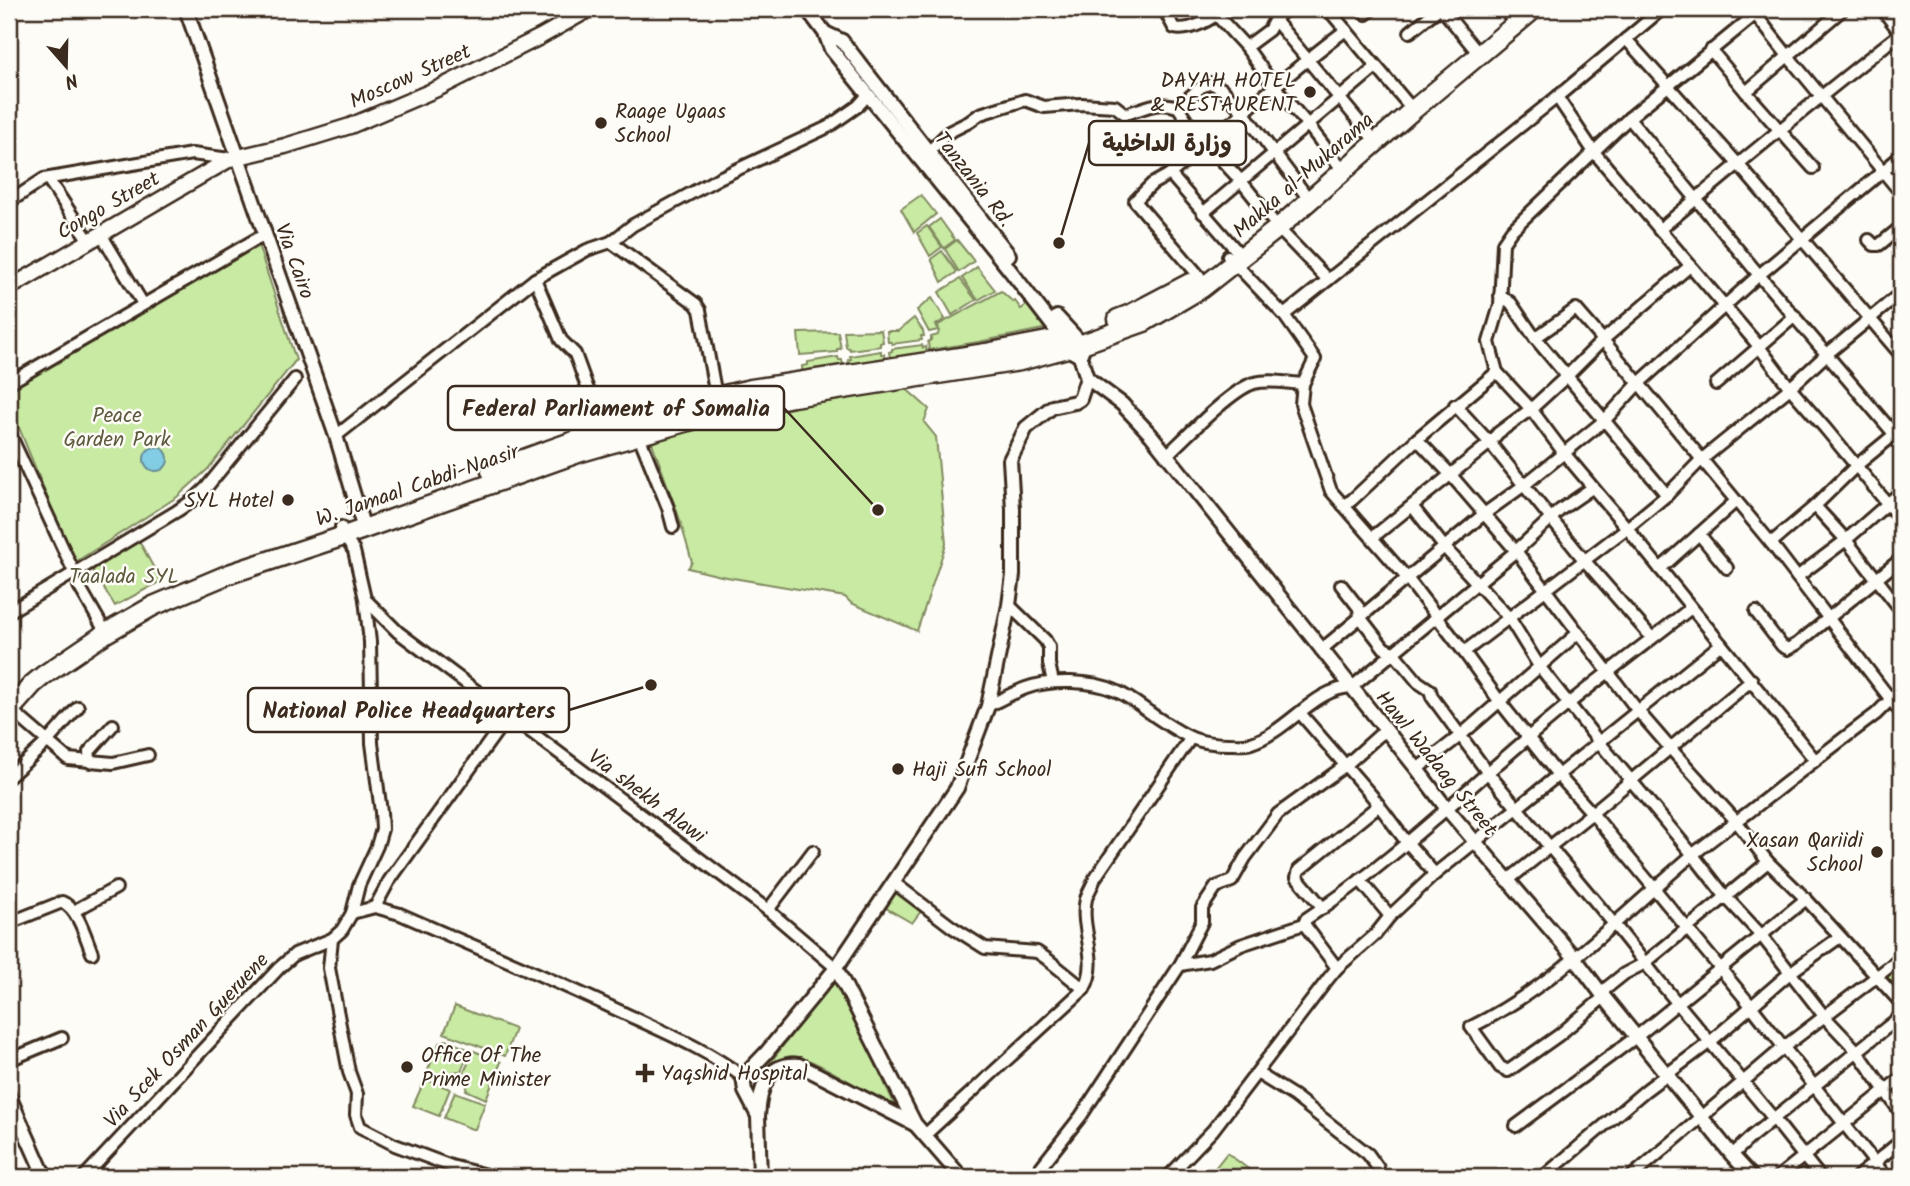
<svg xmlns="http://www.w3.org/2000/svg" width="1910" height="1186" font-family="Kalam,'Playpen Sans Arabic',sans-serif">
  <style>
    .green { fill: #c8eaa3; stroke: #828a60; stroke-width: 2 }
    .water { fill: #83cde4; stroke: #668c95; stroke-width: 2 }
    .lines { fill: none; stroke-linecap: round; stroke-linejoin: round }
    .minor-casing { stroke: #3b2a1e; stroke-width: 16 }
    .tertiary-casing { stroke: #3b2a1e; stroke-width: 18 }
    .secondary-casing { stroke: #3b2a1e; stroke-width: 19 }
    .trunk-casing { stroke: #3b2a1e; stroke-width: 23 }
    .minor { stroke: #fdfcf7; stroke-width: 10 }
    .tertiary { stroke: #fdfcf7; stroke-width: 12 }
    .secondary { stroke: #fdfcf7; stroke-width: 14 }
    .trunk { stroke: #fdfcf7; stroke-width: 18 }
    .poi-dot { fill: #3b2a1e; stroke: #fdfcf7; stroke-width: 2.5 }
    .labels { text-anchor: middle; stroke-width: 5; stroke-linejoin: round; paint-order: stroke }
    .street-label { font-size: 21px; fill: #3b2a1e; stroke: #fdfcf7 }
    .poi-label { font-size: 21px; fill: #3b2a1e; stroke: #fdfcf7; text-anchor: start }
    .park-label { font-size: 21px; fill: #5e5a3f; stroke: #fdfcf7 }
    .leader { fill: none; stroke: #3b2a1e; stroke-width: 2.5 }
    .callout-dot { fill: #3b2a1e; stroke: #fdfcf7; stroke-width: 2.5 }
    .callout { fill: #fdfcf7; stroke: #3b2a1e; stroke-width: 2.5 }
    .callout-label { font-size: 23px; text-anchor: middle; font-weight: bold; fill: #3b2a1e }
  </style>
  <rect width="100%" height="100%" fill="#fdfcf7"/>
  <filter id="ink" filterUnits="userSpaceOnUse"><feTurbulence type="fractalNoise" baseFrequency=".0143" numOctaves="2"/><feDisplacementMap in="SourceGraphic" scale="14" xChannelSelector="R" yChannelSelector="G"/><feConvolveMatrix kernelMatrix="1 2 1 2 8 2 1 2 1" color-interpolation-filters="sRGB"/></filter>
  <g filter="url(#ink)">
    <g class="green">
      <polygon points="921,195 936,214 914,232 901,209"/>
      <polygon points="940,219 955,240 944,248 929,227"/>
      <polygon points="927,226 942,247 930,256 917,233"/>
      <polygon points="957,240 974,261 959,272 945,249"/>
      <polygon points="257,242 296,360 208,469 177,497 74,563 9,403 9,387"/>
      <polygon points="942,251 957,272 942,282 931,259"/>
      <polygon points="977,267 995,290 978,300 962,278"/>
      <polygon points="960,279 976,300 952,315 939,292"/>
      <polygon points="1001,291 1013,302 1015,301 1021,309 1028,304 1048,328 978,342 929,350 928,342 931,340 931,337 938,335 939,330 938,325"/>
      <polygon points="932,298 945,319 936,325 938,330 929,332 917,310"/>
      <polygon points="914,318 923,331 924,336 921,336 922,340 892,344 891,342 888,342 887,331 898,331"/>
      <polygon points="881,330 883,342 880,343 880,346 850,350 849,348 846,347 844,331"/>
      <polygon points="838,332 841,349 837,349 837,352 800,355 798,333"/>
      <polygon points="922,345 923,348 926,347 928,358 891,363 889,352 892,351 892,349"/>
      <polygon points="881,351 881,354 884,354 886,363 850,369 848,360 851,359 850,356"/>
      <polygon points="838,357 839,360 842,360 844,370 803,376 802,366 808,365 808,362"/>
      <polygon points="903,386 929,409 924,422 936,437 946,544 917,631 851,603 845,597 721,576 688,568 692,562 679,517 651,440 760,412"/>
      <polygon points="139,541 161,581 115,606 92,569"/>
      <polygon points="896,892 921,911 912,923 886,908"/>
      <polygon points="1901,962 1901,996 1885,975"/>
      <path d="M834 979 859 1028 899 1114C880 1101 811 1054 791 1056 784 1057 776 1061 770 1063Z"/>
      <polygon points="455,1006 515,1029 505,1056 444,1033"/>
      <polygon points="446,1040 470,1050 461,1071 453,1072 447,1084 426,1075 439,1043"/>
      <path d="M474 1051 501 1062 486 1099 466 1090C468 1083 472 1078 464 1072Z"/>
      <polygon points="425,1079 450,1089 439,1116 413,1106"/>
      <polygon points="455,1092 485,1103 475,1129 472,1129 444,1118"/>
      <polygon points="1227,1153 1259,1177 1208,1177"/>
    </g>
    <circle class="water" cx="156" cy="459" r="12"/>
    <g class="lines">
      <defs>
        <g id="minor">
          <path d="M1164 9 1174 28C1190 32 1212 19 1224 9"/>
          <polyline points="1211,9 1246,47 1275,87 1308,125 1338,164"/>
          <polyline points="1271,9 1278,24 1371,136"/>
          <polyline points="1328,9 1413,110"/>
          <polyline points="1442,9 1474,48"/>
          <polyline points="1504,9 1511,18"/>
          <polyline points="1762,9 1629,118 1512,230 1503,243 1500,305 1489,342 1497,372 1531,409 1564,453 1627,528 1815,760"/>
          <polyline points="1882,9 1901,34"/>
          <polyline points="1366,14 1372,9"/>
          <polyline points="1755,14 1788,56 1901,193"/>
          <polyline points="1410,32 1438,9"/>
          <polyline points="1626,39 1738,164 1901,355"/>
          <polyline points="1246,47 1269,30 1276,17 1287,9"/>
          <polyline points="1711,50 1746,92 1813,168"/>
          <polyline points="1746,92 1842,10"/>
          <polyline points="1557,97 1594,152 1757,344 1790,388 1825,428 1901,520"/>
          <polyline points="1178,107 1201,87 1211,83 1222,89 1244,113 1305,194"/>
          <polyline points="1629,118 1759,275 1901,442"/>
          <path d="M928 152 949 132 969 122 980 114 1025 100 1044 107 1081 104 1115 106 1125 114C1148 108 1155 100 1178 107L1193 129 1241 181 1272 220"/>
          <polyline points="1170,174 1236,250"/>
          <polyline points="48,179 89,241"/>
          <polyline points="9,202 44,179 192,154 230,159"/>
          <polyline points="1203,213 1376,67"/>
          <polyline points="1278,228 1328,280"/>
          <path d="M1659 230C1739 163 1819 97 1901 33"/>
          <polyline points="101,234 143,304"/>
          <polyline points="1869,240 1874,245 1879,245 1901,227"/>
          <polyline points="611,242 633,225 719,178 828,127 858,106 868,95"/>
          <polyline points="1228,256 1284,315 1315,359 1303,384 1301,404 1331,491 1407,578 1464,652 1500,702 1558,775 1592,813 1752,1007 1886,1177"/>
          <path d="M1200 277 1135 201 1152 184 1170 174C1229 126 1285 75 1346 30"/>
          <polyline points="535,279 561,340 575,354 603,431"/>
          <polyline points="1500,295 1511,303 1535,338 1667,495"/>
          <polyline points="1284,315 1557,97 1662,9"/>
          <polyline points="1535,338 1576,309 1603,340 1771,543 1815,506 1856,466 1901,429"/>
          <polyline points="9,383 265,234"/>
          <polyline points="1716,384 1795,316"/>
          <polyline points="1455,405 1490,443 1585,561 1652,638"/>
          <polyline points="9,432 74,572"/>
          <polyline points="336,436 535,279 587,250 611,242 696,304 700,310 716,396"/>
          <polyline points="639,436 668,508 673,527"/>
          <polyline points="1417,439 1450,474 1516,551 1638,711 1670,748 1736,821 1768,862 1806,899 1901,1003"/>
          <path d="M1166 456C1186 437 1231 390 1254 383 1270 379 1287 383 1303 384"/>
          <polyline points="1343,505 1352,500 1417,439 1497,372"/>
          <polyline points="1412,506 1445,548 1510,619 1539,666 1599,742 1693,855 1725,896 1761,935 1824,1016 1857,1051 1901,1113"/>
          <polyline points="1815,506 1846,540 1901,610"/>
          <polyline points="341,527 344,536 354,551 365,599 398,632 768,910 836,968"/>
          <polyline points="1699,534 1727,568"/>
          <polyline points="1373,537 1490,443 1498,433 1531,409 1568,375 1603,340 1690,266"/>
          <polyline points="1771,543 1901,713"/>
          <polyline points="1660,569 1736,501"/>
          <polyline points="1797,577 1846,540 1901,492"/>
          <polyline points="1341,585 1359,608 1360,617 1384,648 1393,652 1418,682 1430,690 1432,697 1488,773 1614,924 1660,982 1774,1119 1820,1177"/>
          <polyline points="79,586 106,633"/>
          <polyline points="1009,605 1045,640 1049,647 1049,664 1053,682"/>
          <polyline points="9,612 177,511 192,501 206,488 295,379"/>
          <polyline points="1756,612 1782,646 1788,649 1797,644 1901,559"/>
          <polyline points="1321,650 1484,514 1523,486 1605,420 1638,384 1759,275 1901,156"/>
          <polyline points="1464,652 1627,528 1667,495 1701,460 1790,388 1827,354 1901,293"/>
          <path d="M988 706C1000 700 1013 693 1026 688 1050 679 1092 680 1116 691 1130 697 1143 708 1156 717 1184 735 1194 744 1229 744 1236 744 1244 745 1251 743 1288 732 1314 688 1352 687L1516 551 1560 510 1592 488"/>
          <polyline points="10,709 68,759 113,763 148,755"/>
          <polyline points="1300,713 1372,796 1405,840 1435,874"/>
          <polyline points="90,762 89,752 113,725"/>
          <polyline points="1417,769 1460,736 1578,633"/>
          <polyline points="9,777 47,742 78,707"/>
          <path d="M1768 862 1645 963 1624 974 1604 990V997L1559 1035 1508 1071 1500 1067 1471 1027C1552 988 1622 915 1690 857 1709 841 1729 827 1749 812 1791 779 1833 746 1876 714L1901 689"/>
          <polyline points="1360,880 1390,916"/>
          <polyline points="1507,881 1592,813 1752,680"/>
          <polyline points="893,882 952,927 985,948 1037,952 1047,959 1084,989"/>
          <polyline points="375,907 389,881 508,716"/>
          <polyline points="1323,908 1297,877 1299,870 1379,805"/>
          <polyline points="768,910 813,851"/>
          <polyline points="74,911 116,888"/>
          <path d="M352 913 375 907 400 914C477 948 555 980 630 1016 669 1034 709 1051 743 1077"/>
          <path d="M9 923 62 902C78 908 86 938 92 953"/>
          <polyline points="1304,924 1337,968"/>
          <polyline points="332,939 329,968 349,1072 357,1094 356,1115 360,1127 395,1145 451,1166 494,1177"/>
          <path d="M1180 965 1210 960 1241 945 1304 924 1306 919C1398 859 1476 779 1561 710 1603 675 1648 642 1691 608"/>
          <polyline points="9,1060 62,1038"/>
          <polyline points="1257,1073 1294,1096 1368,1154 1378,1168"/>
          <polyline points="1516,1126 1636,1037 1806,899"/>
          <path d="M925 1135 1084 989C1101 960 1079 929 1086 899 1088 892 1093 885 1095 878L1190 739"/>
          <polyline points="1732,1155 1752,1136 1901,1016"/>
          <polyline points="84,1177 279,968 295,954 332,939 342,930 352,913 359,885 377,846 382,829 381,812 372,743 370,642 365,599"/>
          <polyline points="1033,1177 1081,1116 1180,965 1202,922 1202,908 1216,887 1232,881 1245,858 1278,814 1346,765 1385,730"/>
          <polyline points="1168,1177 1213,1130 1328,979 1337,968 1375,935 1390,916 1435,874 1721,644"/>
          <polyline points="1543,1177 1646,1090 1710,1042 1791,972 1840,937"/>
          <polyline points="1631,1177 1784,1047 1901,958"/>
          <polyline points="1778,1177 1901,1078"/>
          <polyline points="1857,1177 1901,1141"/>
        </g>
        <g id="tertiary">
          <polyline points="186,9 336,436 364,529"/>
          <polyline points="807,9 825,33 831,49 1009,269 1073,352 1080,356"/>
          <polyline points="825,33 842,41 1009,255"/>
          <polyline points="1057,317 1082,344 1083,348 1080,356 1087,378"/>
          <polyline points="1087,378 1122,404 1151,435 1417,769 1447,809 1574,957 1604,997 1732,1155 1752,1177"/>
          <polyline points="836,968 915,1124 961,1177"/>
          <polyline points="9,1096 45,1177"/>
          <path d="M758 1116C760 1089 766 1062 799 1065L914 1124"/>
          <polyline points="760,1177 758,1116 745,1091 743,1077 766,1053 836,968 957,788 988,706 1009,605 1013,575 1013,509 1010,460 1026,428 1052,407 1075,402 1080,399 1087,378"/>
        </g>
        <polyline id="secondary" points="9,288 230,159 285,146 350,126 439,88 540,37 590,9"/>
        <g id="trunk">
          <polyline points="1118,319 1131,314 1190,283"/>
          <path d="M491 471C576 440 662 408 751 389L986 353 1058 339"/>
          <polyline points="9,711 33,684 44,675 106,633 153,606 229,574 344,536 581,452 727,410 793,397 1020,361 1082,344 1144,322 1202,288 1278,228 1413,110 1534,9"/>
        </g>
      </defs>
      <use href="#minor" class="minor-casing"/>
      <use href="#tertiary" class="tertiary-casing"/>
      <use href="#secondary" class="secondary-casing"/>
      <use href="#trunk" class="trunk-casing"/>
      <use href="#minor" class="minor"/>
      <use href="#tertiary" class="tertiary"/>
      <use href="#secondary" class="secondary"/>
      <use href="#trunk" class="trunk"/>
    </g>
  </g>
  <g class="poi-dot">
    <circle cx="1310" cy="92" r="7"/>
    <circle cx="601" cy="123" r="7"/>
    <circle cx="288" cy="500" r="7"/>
    <circle cx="898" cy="769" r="7"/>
    <circle cx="1877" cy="852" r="7"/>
    <circle cx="407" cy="1067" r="7"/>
    <path d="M641.5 1062.5h7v7h7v7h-7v7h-7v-7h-7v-7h7z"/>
  </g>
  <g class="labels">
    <g class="street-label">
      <text transform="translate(410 76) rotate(-24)" y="7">Moscow Street</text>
      <text transform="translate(1303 175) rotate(-41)" y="7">Makka al-Mukarama</text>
      <text transform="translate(974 179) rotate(52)" y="7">Tanzania Rd.</text>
      <text transform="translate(108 205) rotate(-30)" y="7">Congo Street</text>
      <text transform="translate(295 261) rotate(70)" y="7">Via Cairo</text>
      <text transform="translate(417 485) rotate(-19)" y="7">W. Jamaal Cabdi-Naasir</text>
      <text transform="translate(1437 763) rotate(51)" y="7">Hawl Wadaag Street</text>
      <text transform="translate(647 796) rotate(37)" y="7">Via shekh Alawi</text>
      <text transform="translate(186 1040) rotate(-47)" y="7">Via Scek Osman Gueruene</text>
    </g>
    <g class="poi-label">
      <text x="1296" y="87" text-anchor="end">DAYAH HOTEL<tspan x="1296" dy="24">&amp; RESTAURENT</tspan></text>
      <text x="615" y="118">Raage Ugaas<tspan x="615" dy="24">School</tspan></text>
      <text x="274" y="507" text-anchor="end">SYL Hotel</text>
      <text x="912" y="776">Haji Sufi School</text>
      <text x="1863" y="847" text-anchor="end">Xasan Qariidi<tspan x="1863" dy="24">School</tspan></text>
      <text x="421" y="1062">Office Of The<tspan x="421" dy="24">Prime Minister</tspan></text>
      <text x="661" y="1080">Yaqshid Hospital</text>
    </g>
    <g class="park-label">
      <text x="117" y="422">Peace<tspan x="117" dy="24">Garden Park</tspan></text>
      <text x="124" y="583">Taalada SYL</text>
    </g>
  </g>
  <path class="leader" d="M1059 243L1089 143M878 510L784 408M651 685L569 710"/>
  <g class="callout-dot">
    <circle cx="1059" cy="243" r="7"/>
    <circle cx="878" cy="510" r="7"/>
    <circle cx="651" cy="685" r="7"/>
  </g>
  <g class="callout">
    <rect x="1089" y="121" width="157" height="44" rx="7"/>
    <rect x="448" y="386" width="336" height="44" rx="7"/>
    <rect x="248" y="688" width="321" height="44" rx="7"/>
  </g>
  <g class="callout-label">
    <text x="1167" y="151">وزارة الداخلية</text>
    <text x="616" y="416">Federal Parliament of Somalia</text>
    <text x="409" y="718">National Police Headquarters</text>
  </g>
  <rect width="1910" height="1186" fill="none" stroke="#fdfcf7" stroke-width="35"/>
  <rect x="18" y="18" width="1875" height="1151" fill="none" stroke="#3b2a1e" stroke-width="2.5" filter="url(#ink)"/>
  <g transform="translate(66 66) rotate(160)" stroke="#fdfcf7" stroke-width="5" paint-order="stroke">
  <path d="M0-5L12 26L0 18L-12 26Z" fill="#3b2a1e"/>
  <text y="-10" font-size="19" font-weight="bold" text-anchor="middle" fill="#3b2a1e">N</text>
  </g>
</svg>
